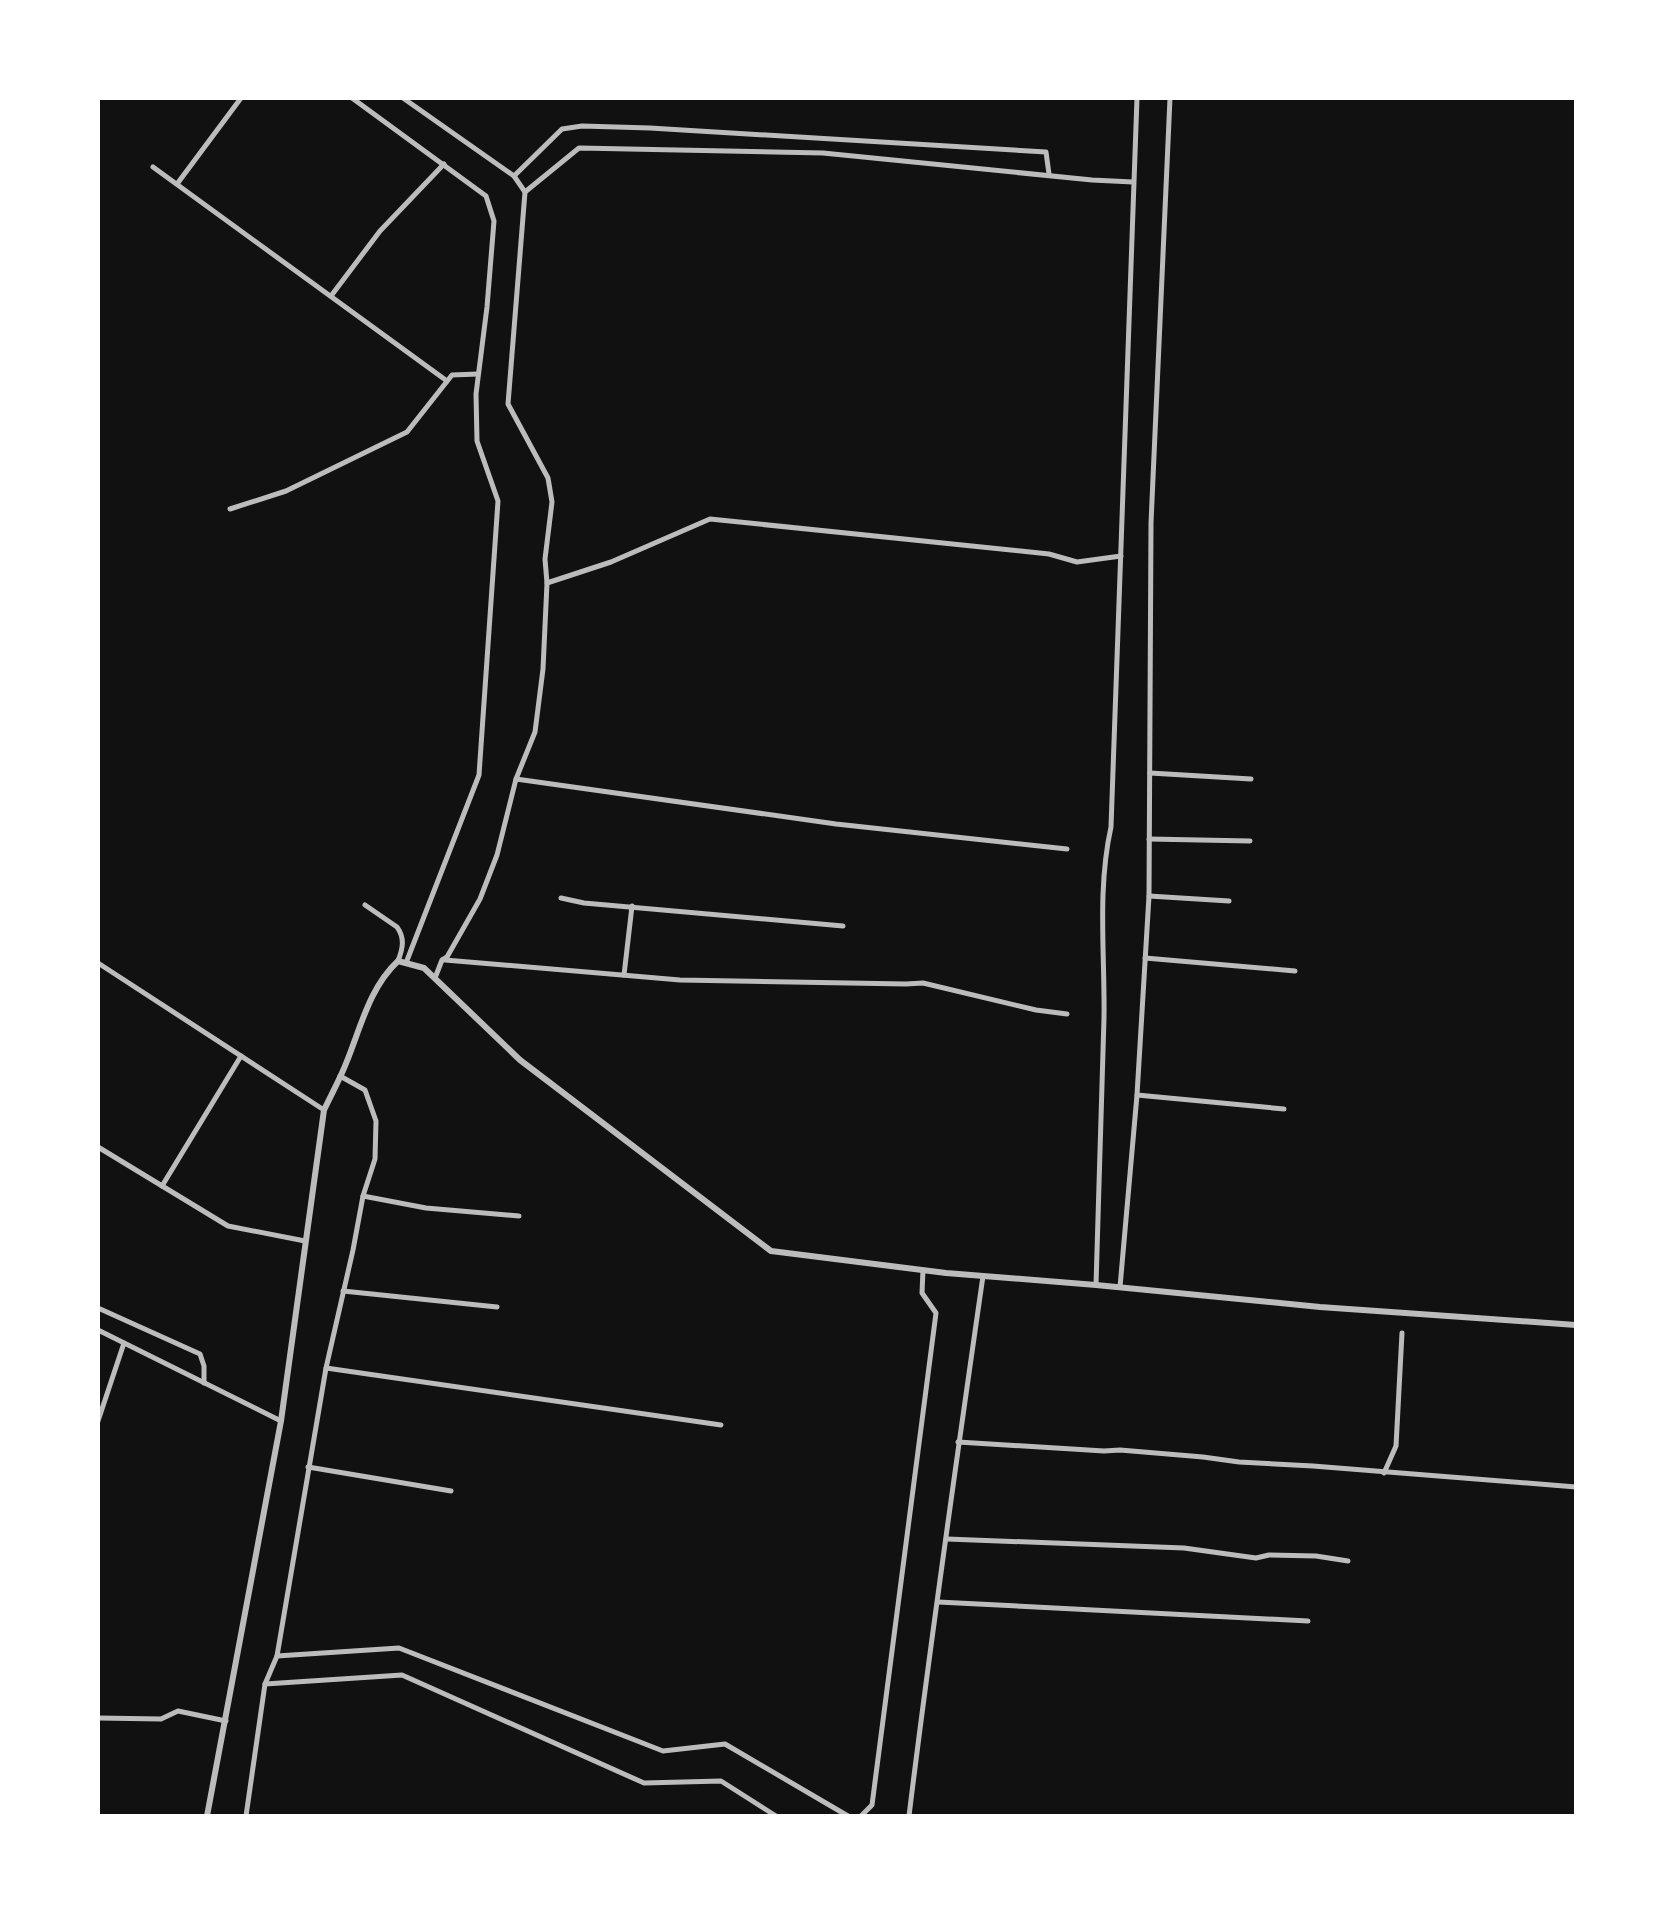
<svg xmlns="http://www.w3.org/2000/svg" width="1674" height="1914" font-family="Literata,serif">
  <style>
    .lines { fill: none; stroke-linecap: round; stroke-linejoin: round }
    .minor { stroke: #bcbcbc; stroke-width: 5 }
    .tertiary { stroke: #bcbcbc; stroke-width: 6 }
  </style>
  <rect width="100%" height="100%" fill="#111"/>
  <g class="lines">
    <g class="minor">
      <polyline points="352,98 486,196 494,221 487,307 476,394 477,441 498,501 479,775 406,963"/>
      <polyline points="403,98 514,176 525,192 508,404 548,478 552,502 545,559 547,583"/>
      <polyline points="153,167 447,381"/>
      <polyline points="514,176 562,129 582,126 650,128 1046,152 1049,174"/>
      <polyline points="177,184 241,98"/>
      <polyline points="525,192 579,148 823,153 1092,180 1133,182"/>
      <polyline points="331,296 380,231 444,164"/>
      <polyline points="230,509 286,491 407,432 452,375 478,374"/>
      <polyline points="1150,773 1251,779"/>
      <polyline points="516,779 836,824 1067,849"/>
      <polyline points="1149,839 1250,841"/>
      <polyline points="1149,896 1229,901"/>
      <polyline points="561,898 584,903 843,926"/>
      <path d="M365 905 397 927C405 938 403 948 398 961"/>
      <polyline points="1145,958 1295,971"/>
      <polyline points="445,960 680,980 906,984 923,983 1036,1010 1067,1014"/>
      <polyline points="98,963 324,1110"/>
      <polyline points="624,975 632,906"/>
      <polyline points="435,978 442,960 447,957 480,899 497,855 516,779 535,732 543,669 547,583 611,562 710,519 1049,554 1077,562 1121,556"/>
      <polyline points="1137,1095 1284,1109"/>
      <polyline points="98,1147 228,1226 305,1241"/>
      <polyline points="162,1186 241,1056"/>
      <polyline points="363,1196 426,1208 519,1216"/>
      <path d="M1096 1285C1099 1196 1102 1107 1104 1018 1105 954 1097 890 1111 827L1137 98"/>
      <polyline points="1120,1287 1137,1095 1149,896 1151,523 1170,98"/>
      <polyline points="343,1291 497,1307"/>
      <polyline points="98,1308 200,1354 204,1366 204,1383"/>
      <polyline points="98,1330 281,1421"/>
      <polyline points="326,1368 721,1425"/>
      <polyline points="98,1421 124,1343"/>
      <polyline points="958,1442 1104,1451 1120,1450 1203,1457 1239,1462 1313,1466 1576,1487"/>
      <polyline points="308,1467 451,1491"/>
      <polyline points="1384,1473 1396,1446 1402,1333"/>
      <polyline points="947,1539 1184,1548 1256,1558 1269,1555 1316,1556 1348,1561"/>
      <polyline points="938,1602 1308,1621"/>
      <polyline points="277,1656 399,1648 663,1751 725,1744 848,1816"/>
      <polyline points="265,1684 402,1675 644,1783 721,1781 776,1816"/>
      <polyline points="98,1718 161,1719 178,1711 226,1721"/>
      <polyline points="246,1816 265,1684 277,1656 326,1368 353,1250 363,1196 375,1159 376,1121 365,1090 340,1076"/>
      <polyline points="861,1816 872,1805 936,1313 922,1293 923,1270"/>
      <path d="M909 1816C931 1636 957 1456 983 1276"/>
    </g>
    <path class="tertiary" d="M207 1816 281 1421 324 1110C332 1093 341 1077 347 1061 361 1026 370 987 398 961L424 968 520 1060 771 1251 946 1273 1096 1285 1320 1307 1576 1325"/>
  </g>
  <rect width="1674" height="1914" fill="none" stroke="#ffffff" stroke-width="200"/>
</svg>
